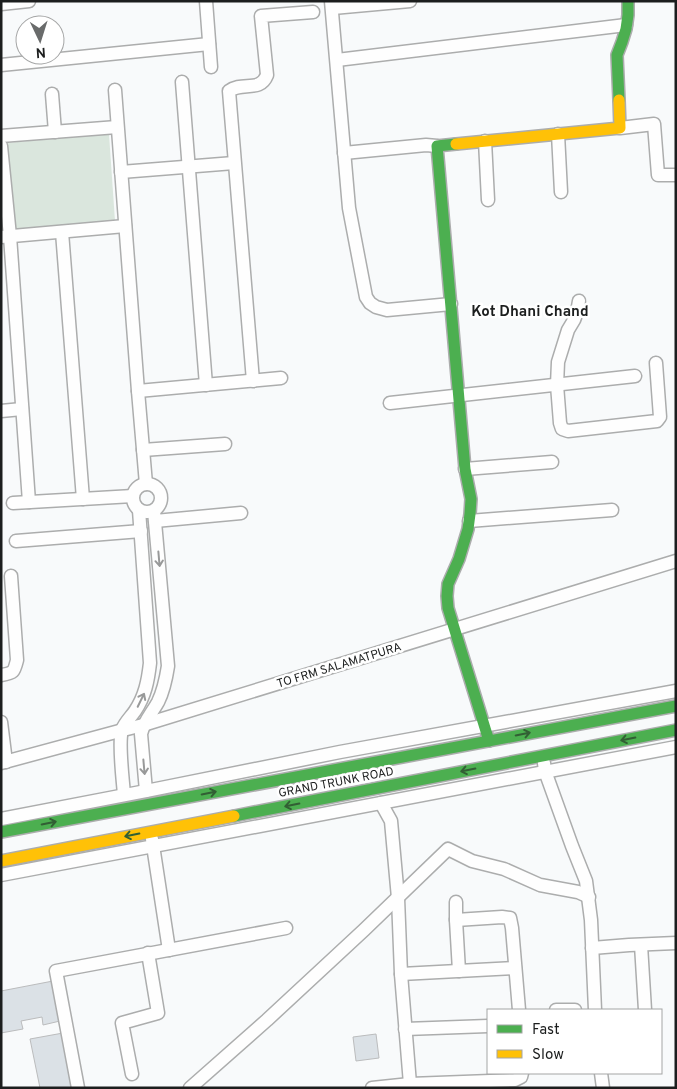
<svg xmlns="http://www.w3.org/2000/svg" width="677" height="1089" font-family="Overpass,sans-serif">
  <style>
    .green { fill: #dae6dd }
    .building { fill: #dbe1e6; stroke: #bbbcbd }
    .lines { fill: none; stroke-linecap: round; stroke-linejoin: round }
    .street-casing { stroke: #acadad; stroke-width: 15 }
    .fast-casing { stroke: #acadad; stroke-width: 14 }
    .slow-casing { stroke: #acadad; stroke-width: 14 }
    .street { stroke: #fefefe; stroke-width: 12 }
    .fast { stroke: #4caf50; stroke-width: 11 }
    .slow { stroke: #ffc107; stroke-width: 11 }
    .oneway { stroke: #989999 }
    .oneway2 { stroke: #325f34 }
    .labels { text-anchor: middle; stroke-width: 5; stroke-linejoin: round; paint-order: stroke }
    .street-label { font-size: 12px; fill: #1c1e1e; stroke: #fff }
    .quarter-label { font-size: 15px; font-weight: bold; fill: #1c1e1e; stroke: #fff }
  </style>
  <rect width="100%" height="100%" fill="#f8fafb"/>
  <polygon class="green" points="109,134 115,221 13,229 6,143"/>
  <g class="building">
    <polygon points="53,981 60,1021 43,1025 42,1017 21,1021 23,1029 1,1033 1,991"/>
    <polygon points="63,1033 73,1088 40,1088 30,1039"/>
    <polygon points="376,1034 379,1058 356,1061 353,1037"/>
  </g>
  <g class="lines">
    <defs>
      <g id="street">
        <polyline points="206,1 211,67"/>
        <polyline points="331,1 349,208 366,297 370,303 376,307 387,310 451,304"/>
        <polyline points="1,4 29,1"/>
        <polyline points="333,8 410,1"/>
        <polyline points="337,60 626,25"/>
        <polyline points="1,65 209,44"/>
        <polyline points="182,82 206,385"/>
        <polyline points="115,90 138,391 146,484"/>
        <polyline points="52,94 55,132"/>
        <polyline points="620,128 654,124 658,175 676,175"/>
        <polyline points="558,134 561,192"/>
        <polyline points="1,136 117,127"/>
        <polyline points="485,141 488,200"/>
        <polyline points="1,146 10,236 29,502"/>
        <polyline points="344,153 426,145 437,146"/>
        <polyline points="121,172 234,163"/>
        <polyline points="62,232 83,499"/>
        <polyline points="1,237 125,226"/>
        <polyline points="579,301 577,312 574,320 568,330 558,362 557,385 560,423 562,429 568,431 657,421 660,417 656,363"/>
        <path d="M253 381 229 91C242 81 260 93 267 75L261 16 313 12"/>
        <polyline points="138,391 281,378"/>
        <polyline points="390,403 635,376"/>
        <polyline points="1,411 22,409"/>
        <polyline points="143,450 225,444"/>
        <polyline points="465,469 552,462"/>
        <circle cx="147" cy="498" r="14"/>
        <polyline points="13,503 133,496"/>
        <polyline points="155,521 241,513"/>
        <polyline points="469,521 612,510"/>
        <polyline points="16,541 141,531"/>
        <path d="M1 675C14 673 14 672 17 660L11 576"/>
        <polyline points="1,722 6,762"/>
        <polyline points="1,763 123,730 143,725 676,561"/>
        <polyline points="544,763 545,771 572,846 586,881 591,920 595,1010"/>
        <path d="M146 791 141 734C144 721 152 713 158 702 164 690 166 679 168 666L154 511"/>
        <path d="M124 795C123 780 118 743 122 730 125 722 131 717 135 711 145 696 148 681 150 663L139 510"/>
        <polyline points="381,803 391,821 398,898 401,974 410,1084"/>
        <polyline points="1,819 146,791 340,752 676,691"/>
        <polyline points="152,839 169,950"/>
        <polyline points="1,875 676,747"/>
        <polyline points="456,902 456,920 502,917 510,918 512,928 519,1010"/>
        <polyline points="456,920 459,971"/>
        <polyline points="641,945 645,1010"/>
        <polyline points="592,948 629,945 676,943"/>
        <polyline points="401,974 515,968"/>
        <polyline points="556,1010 575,1010"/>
        <polyline points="405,1029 488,1026"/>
        <polyline points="601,1073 603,1088"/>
        <polyline points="132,1074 122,1023 158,1013 148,953"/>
        <polyline points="78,1088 56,971 286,928"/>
        <polyline points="190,1088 267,1020 364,930 448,849 472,861 504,869 540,885 578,892 589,897"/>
        <polyline points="372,1088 410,1084 515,1080 521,1077 522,1073"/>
      </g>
      <g id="fast">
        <polyline points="619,100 617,55 622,42 626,29 628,15 628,1"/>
        <polyline points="456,144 437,146 465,469 471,499 470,514 468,529 459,559 448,584 447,596 448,608 489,741"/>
        <polyline points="234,816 676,730"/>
        <polyline points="1,832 676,706"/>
      </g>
      <g id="slow">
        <polyline points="456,144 620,128 619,100"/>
        <polyline points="1,861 234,816"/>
      </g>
    </defs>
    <use href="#street" class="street-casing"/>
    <use href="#fast" class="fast-casing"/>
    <use href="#slow" class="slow-casing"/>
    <use href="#street" class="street"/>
    <use href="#fast" class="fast"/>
    <use href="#slow" class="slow"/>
  </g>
  <defs><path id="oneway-shaft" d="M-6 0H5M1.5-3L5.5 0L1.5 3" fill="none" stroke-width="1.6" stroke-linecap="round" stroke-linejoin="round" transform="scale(1.25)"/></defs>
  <g class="oneway">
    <use href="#oneway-shaft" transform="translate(159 559) rotate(85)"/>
    <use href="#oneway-shaft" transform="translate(141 700) rotate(-64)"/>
    <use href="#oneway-shaft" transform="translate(144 767) rotate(85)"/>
  </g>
  <g class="oneway2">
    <use href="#oneway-shaft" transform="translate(523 734) rotate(-11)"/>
    <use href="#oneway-shaft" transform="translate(628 739) rotate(169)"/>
    <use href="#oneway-shaft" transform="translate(468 770) rotate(169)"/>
    <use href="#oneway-shaft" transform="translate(209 793) rotate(-11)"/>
    <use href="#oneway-shaft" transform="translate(292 805) rotate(169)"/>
    <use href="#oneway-shaft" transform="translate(49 823) rotate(-11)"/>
    <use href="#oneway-shaft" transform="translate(132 835) rotate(169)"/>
  </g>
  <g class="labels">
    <g class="street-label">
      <text transform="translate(339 665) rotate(-17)" y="4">TO FRM SALAMATPURA</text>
      <text transform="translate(336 782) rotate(-11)" y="4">GRAND TRUNK ROAD</text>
    </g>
    <g class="quarter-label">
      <text x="530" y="316">Kot Dhani Chand</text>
    </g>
  </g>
  <rect width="677" height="1089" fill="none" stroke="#1c1e1e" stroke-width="5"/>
  <rect x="487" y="1009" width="175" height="65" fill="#ffffff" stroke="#a4a5a5"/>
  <rect x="497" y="1025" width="25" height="8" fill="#4caf50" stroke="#a4a5a5"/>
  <text x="532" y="1034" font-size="15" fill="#1c1e1e">Fast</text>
  <rect x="497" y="1050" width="25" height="8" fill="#ffc107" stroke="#a4a5a5"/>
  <text x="532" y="1059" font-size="15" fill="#1c1e1e">Slow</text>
  <g transform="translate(40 40) rotate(176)"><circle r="24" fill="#ffffff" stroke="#a4a5a5"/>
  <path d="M0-4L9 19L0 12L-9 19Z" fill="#696b6b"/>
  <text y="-8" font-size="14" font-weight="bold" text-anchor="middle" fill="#1c1e1e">N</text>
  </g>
</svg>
